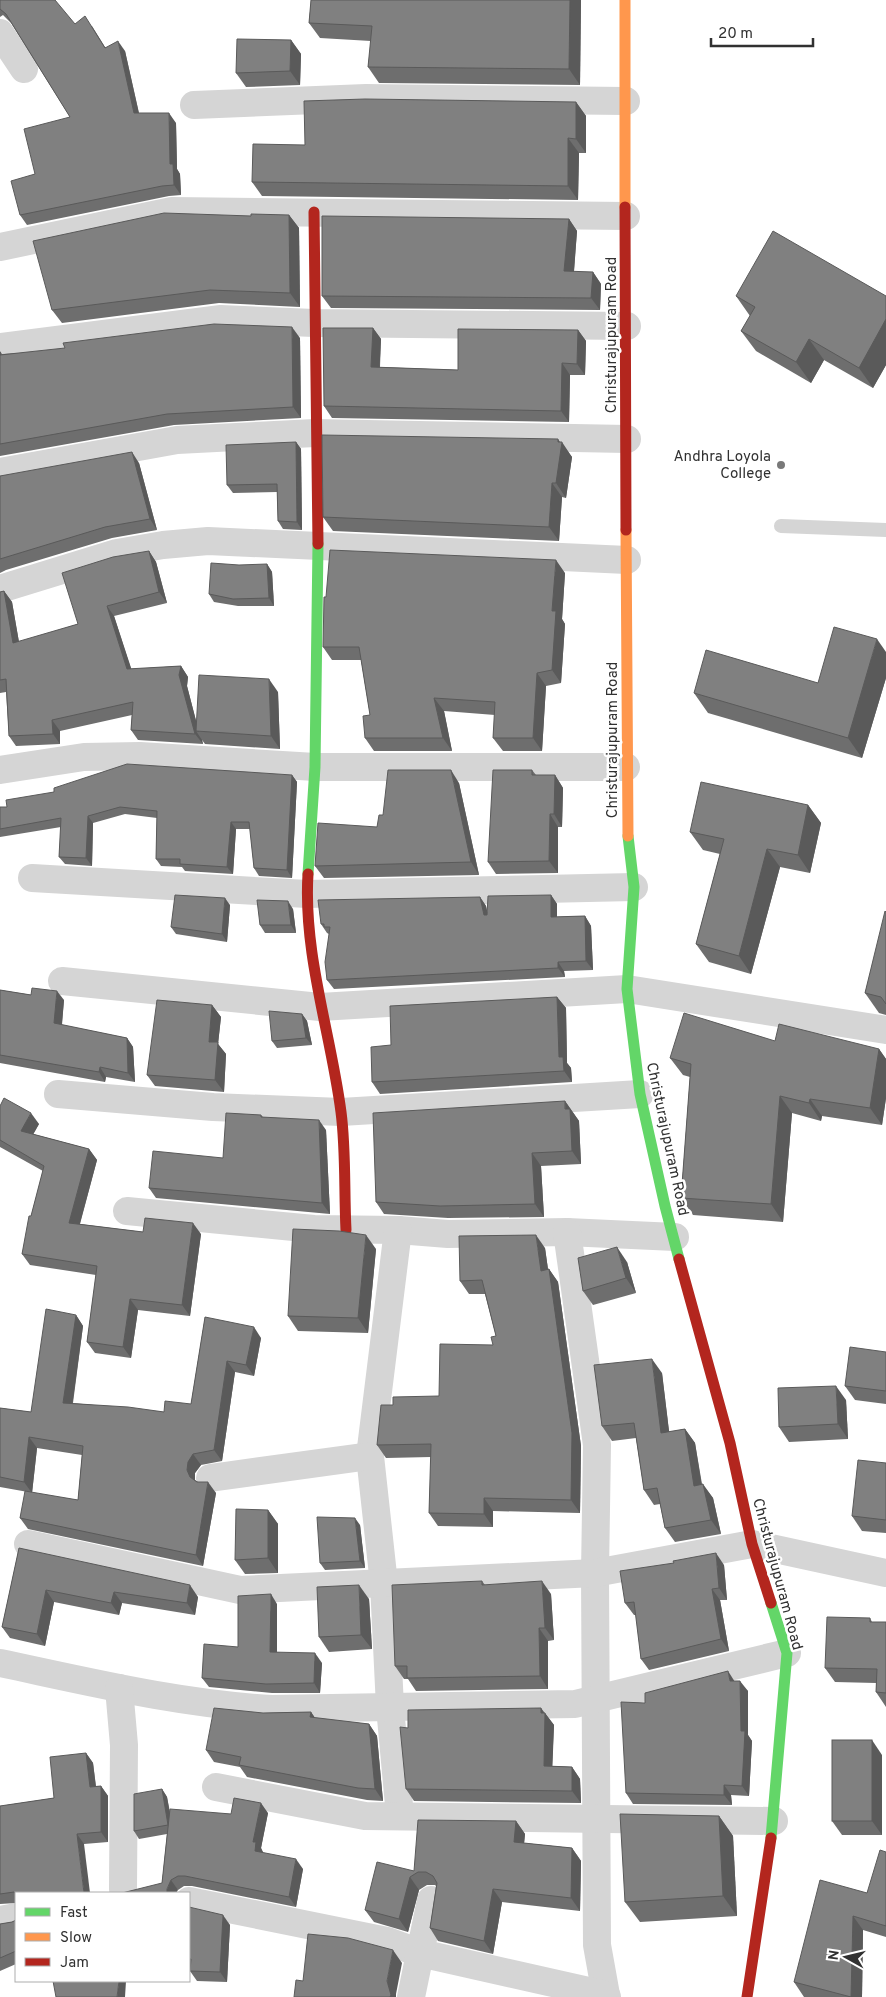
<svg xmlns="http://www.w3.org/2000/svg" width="886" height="1997" font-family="Overpass,sans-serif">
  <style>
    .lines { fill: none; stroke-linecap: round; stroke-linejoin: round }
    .lane { stroke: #d5d5d5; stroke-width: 14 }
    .street { stroke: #d5d5d5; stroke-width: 28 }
    .fast { stroke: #63d668; stroke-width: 11 }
    .slow { stroke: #ff974d; stroke-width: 11 }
    .jam { stroke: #b3261e; stroke-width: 11 }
    .wall { fill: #6e6e6e; fill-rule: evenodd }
    .shaded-wall { fill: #5a5a5a }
    .building { fill: #808080; stroke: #5a5a5a }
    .poi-dot { fill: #797979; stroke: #fff; stroke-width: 2 }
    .labels { text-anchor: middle; stroke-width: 5; stroke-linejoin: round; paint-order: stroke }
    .street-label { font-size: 15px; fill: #313131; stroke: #fff }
    .poi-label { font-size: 15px; fill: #313131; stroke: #fff; text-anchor: end }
  </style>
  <rect width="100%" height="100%" fill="#fff"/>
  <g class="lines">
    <polyline class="lane" points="781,526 886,530"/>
    <g class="street">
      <polyline points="0,33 24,69"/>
      <polyline points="194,105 366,98 626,101"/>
      <polyline points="0,247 172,211 626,216"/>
      <polyline points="0,347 221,319 314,323 627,326"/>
      <polyline points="0,472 177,440 315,433 627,439"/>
      <polyline points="0,589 117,553 163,545 208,541 627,560"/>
      <polyline points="0,770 84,757 140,756 315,767 626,767"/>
      <polyline points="32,878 307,894 634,887"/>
      <polyline points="62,981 320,1007 627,989 886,1030"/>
      <polyline points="58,1094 213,1107 341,1112 640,1094"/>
      <polyline points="127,1211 314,1229 398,1230 448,1234 567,1232 675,1237"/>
      <polyline points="398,1230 370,1456 384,1584 390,1707 400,1816"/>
      <polyline points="567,1232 597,1445 595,1573 597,1945 606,1995"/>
      <polyline points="210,1478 370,1456"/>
      <polyline points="28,1544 240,1590 595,1573 752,1544 886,1573"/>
      <path d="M0 1663C90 1682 180 1704 272 1709L575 1704 787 1653"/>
      <polyline points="119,1688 124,1745 123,1889"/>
      <polyline points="216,1787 365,1816 774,1821"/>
      <polyline points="189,1901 387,1941 420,1953 606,1995 607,1997"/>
      <polyline points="0,1920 16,1917"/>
      <polyline points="411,1997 431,1900"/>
    </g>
    <g class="fast">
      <polyline points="628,836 634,887 627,989 640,1094 665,1206 679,1259"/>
      <polyline points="308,874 315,767 318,544"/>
      <polyline points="771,1603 787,1653 771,1838"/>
    </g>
    <g class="slow">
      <polyline points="625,0 625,207"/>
      <polyline points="626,530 628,836"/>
    </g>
    <g class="jam">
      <polyline points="625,207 626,530"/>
      <polyline points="314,212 318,544"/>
      <path d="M308 874C303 954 331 1034 341 1112 346 1150 344 1191 346 1230"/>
      <polyline points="679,1259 730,1443 752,1544 771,1603"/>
      <polyline points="747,1997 771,1838"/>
    </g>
  </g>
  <g class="wall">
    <polygon points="0,0 75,24 92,26 105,47 125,51 139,113 176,123 177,169 180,174 181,195 169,196 27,225 20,215 35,174 70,117 11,23 3,15 0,17"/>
    <polygon points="311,0 581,0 580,85 379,83 368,67 371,41 320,38 309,23"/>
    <polygon points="291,40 301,54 300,85 246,87 236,73"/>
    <polygon points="576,102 586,116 586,153 579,153 578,200 262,196 252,182 305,145"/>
    <polygon points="289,215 299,228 300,307 219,303 62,323 52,310 251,216"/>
    <polygon points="569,219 577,231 574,272 593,272 601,284 600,310 331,308 322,296"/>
    <polygon points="736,296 886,296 886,365 873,388 824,360 811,383 756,351 741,331 750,316"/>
    <polygon points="373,328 381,339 380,367 458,370 578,330 586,341 585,375 570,375 569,422 332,418 324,406"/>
    <polygon points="300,338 301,418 174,425 0,456 0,351 2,354"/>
    <polygon points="296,442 301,449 302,530 283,529 278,521 277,492 233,493 227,485"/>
    <polygon points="560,442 572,457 566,498 562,497 559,541 333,531 323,517"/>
    <polygon points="139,463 157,530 112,538 6,570 0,573 0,476"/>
    <polygon points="149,551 156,562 167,603 114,616 131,669 181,666 188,677 187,686 196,721 278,692 280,749 205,744 202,740 203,744 138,740 131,730 132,715 60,731 60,744 16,746 9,736 6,692 0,693 0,592 4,591 12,602 19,642 78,624"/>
    <polygon points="267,564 272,572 274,606 238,606 214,602 209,594"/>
    <polygon points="565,573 562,619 565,624 561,683 546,686 542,751 503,751 493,738 495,715 444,711 452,751 374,751 365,738 370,715 361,660 332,660 323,647"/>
    <polygon points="886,652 886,678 862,758 708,713 694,693 818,683"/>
    <polygon points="532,770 536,775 555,775 563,788 562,827 558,827 558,873 496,874 488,862"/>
    <polygon points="292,775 297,782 292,878 259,876 254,868 250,829 236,829 233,874 185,871 182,867 161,866 156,859 157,818 125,814 93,823 92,866 65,864 59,857 61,827 0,837 0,807 7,807"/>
    <polygon points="459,783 479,875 324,878 315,866 377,827 383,815"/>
    <polygon points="808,805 821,823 810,873 780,867 751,974 709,962 696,944 720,854 703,850 690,832"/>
    <polygon points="551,895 557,904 557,917 585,916 591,926 593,970 564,971 565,977 334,989 327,980 329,934 327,933 321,924 480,897 486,906 487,912"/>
    <polygon points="230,905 227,942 176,934 171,927"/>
    <polygon points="293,909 296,933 265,933 260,925"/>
    <polygon points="886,912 886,1015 879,1013 865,993"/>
    <polygon points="0,990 64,1000 62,1025 127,1038 133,1047 135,1082 106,1077 105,1082 0,1063"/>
    <polygon points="557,997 566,1008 567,1063 571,1068 572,1082 380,1094 372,1082 391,1045"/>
    <polygon points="212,1005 221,1017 218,1044 226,1054 224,1092 155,1086 147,1075"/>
    <polygon points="302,1014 307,1021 312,1045 277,1048 272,1041"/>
    <polygon points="775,1041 879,1049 886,1059 886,1098 882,1125 822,1116 821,1121 792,1113 783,1222 693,1215 681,1198 690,1077 683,1075 670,1058"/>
    <polygon points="565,1101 579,1121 581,1164 541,1166 544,1217 448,1218 384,1214 376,1202"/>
    <polygon points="0,1106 39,1124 33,1134 89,1149 97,1160 80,1224 143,1232 201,1234 190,1316 138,1310 131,1358 95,1353 87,1342 96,1275 30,1265 22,1254 31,1216 43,1171 0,1147"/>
    <polygon points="261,1115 263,1117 326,1130 330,1214 156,1198 149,1188 223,1158"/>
    <polygon points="545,1248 548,1269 549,1269 558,1282 581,1446 580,1513 493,1511 493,1527 438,1526 429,1513 431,1457 386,1458 377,1445 393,1405 439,1396 493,1345 496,1336 485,1294 469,1294 460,1281"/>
    <polygon points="376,1249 368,1333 298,1331 288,1316"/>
    <polygon points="627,1262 636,1293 593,1305 583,1291"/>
    <path d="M76 1315 83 1326 73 1403 164 1412 191 1404 205 1317 261 1338 254 1376 235 1372 222 1461 201 1465 195 1473V1480L216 1493 203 1566 28 1529 20 1518 28 1492 0 1487V1408L31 1412ZM37 1448 82 1455 78 1500 32 1493Z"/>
    <polygon points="886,1352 886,1404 855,1400 845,1386"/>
    <polygon points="662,1373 669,1432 685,1429 695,1443 702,1484 713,1498 721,1534 675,1542 665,1528 660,1504 654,1505 644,1490 636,1438 612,1441 602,1426"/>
    <polygon points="846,1400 848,1439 789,1442 779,1427"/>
    <polygon points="886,1463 886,1533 862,1531 852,1516"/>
    <polygon points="268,1510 278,1524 278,1573 245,1574 235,1560"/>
    <polygon points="360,1525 365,1568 325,1570 320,1563"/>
    <polygon points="19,1548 198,1597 195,1615 122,1603 119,1615 54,1602 45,1646 10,1638 2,1627"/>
    <polygon points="724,1565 727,1600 720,1600 729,1651 649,1670 641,1659 636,1615 634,1615 625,1603"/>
    <polygon points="482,1581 485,1585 551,1594 554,1640 548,1641 548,1689 416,1691 408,1679 404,1679 395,1666"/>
    <polygon points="369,1599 372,1649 329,1652 319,1637"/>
    <polygon points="277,1604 277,1652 322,1663 320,1693 272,1693 209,1687 202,1678 238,1647"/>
    <polygon points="870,1618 872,1622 886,1622 886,1707 876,1692 876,1683 835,1682 825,1668"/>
    <polygon points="735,1681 748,1691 748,1735 752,1741 749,1796 731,1795 732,1805 633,1804 626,1793 645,1703"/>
    <polygon points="541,1708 554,1725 552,1766 572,1767 580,1779 581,1803 414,1801 406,1789 408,1728"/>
    <polygon points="311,1712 315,1718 369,1724 377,1736 383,1801 367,1800 247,1777 240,1767 214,1762 206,1750 263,1713"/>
    <polygon points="86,1753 93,1763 96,1786 101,1786 108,1796 108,1842 84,1844 16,1893 16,1903 0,1904 0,1806 54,1798"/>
    <polygon points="882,1755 882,1835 842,1835 832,1821"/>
    <polygon points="162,1789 167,1797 170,1812 231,1814 268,1813 261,1848 263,1853 303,1869 296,1907 192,1886 184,1886 178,1890 162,1883 167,1834 139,1839 134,1831"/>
    <polygon points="719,1816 733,1836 737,1916 640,1922 625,1902"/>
    <polygon points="516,1821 525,1834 524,1843 572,1848 581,1861 580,1911 502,1902 493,1954 438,1941 430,1928 436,1886 435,1885 427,1885 419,1890 408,1932 374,1922 365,1910 414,1871"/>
    <polygon points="886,1852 886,1937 863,1930 862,1997 804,1997 794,1982 867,1893"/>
    <polygon points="189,1907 230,1925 227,1982 197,1981 190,1971 190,1970 189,1970"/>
    <polygon points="16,1920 16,1964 0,1971 0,1924 12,1922"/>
  </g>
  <g class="shaded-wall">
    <polygon points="570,0 581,0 580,85 569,69"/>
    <polygon points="291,40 301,54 300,85 290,71"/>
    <polygon points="118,41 125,51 141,123 134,113"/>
    <polygon points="576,102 586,116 586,153 576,139"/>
    <polygon points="169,113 176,123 177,169 180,174 181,195 174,185 170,164"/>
    <polygon points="568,138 579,153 578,200 568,186"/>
    <polygon points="289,215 299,228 300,307 290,293"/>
    <polygon points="569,219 577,231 573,283 564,271"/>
    <polygon points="593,272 601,284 600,310 591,298"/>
    <polygon points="886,319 886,365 873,388 859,368"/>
    <polygon points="292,327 300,338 301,418 293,407"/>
    <polygon points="373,328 381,339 379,378 371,367"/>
    <polygon points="578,330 586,341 585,375 577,364"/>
    <polygon points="809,339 824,360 811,383 796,362"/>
    <polygon points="562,363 570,375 569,422 561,411"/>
    <polygon points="558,439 562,445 562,442 572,457 566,498 556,483"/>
    <polygon points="296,442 301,449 302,530 297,522"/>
    <polygon points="132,452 139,463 157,530 150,519"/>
    <polygon points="552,483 562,497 559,541 549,527"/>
    <polygon points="149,551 156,562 167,603 159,592"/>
    <polygon points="556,560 565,573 562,619 565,624 561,683 552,670 552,611"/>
    <polygon points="267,564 272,572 274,606 269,598"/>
    <polygon points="4,591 12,602 21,654 13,643"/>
    <polygon points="107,606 114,616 135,680 127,669"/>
    <polygon points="877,639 886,652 886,678 862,758 848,738"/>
    <polygon points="181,666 188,677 187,686 199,732 196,731 202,740 203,744 195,734 179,675"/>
    <polygon points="537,673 546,686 542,751 533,738"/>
    <polygon points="269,679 278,692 280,749 271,736"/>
    <polygon points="434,698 444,711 452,751 443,738"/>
    <polygon points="52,720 60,731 60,744 53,734"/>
    <polygon points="451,770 459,783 479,875 471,862"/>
    <polygon points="292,775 297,782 292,878 287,870"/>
    <polygon points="555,775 563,788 562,827 554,814"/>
    <polygon points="808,805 821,823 810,873 798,855"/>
    <polygon points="550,814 558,827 558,873 549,861"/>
    <polygon points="88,816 93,823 92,866 86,858"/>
    <polygon points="231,822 236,829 233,874 227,867"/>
    <polygon points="767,849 780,867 751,974 739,956"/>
    <polygon points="551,895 557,904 557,926 551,917"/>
    <polygon points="480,897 486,906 490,924 484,915"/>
    <polygon points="225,898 230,905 227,942 222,934"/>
    <polygon points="288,901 293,909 296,933 291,925"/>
    <polygon points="585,916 591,926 593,970 586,961"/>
    <polygon points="558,962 564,971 565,977 558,968"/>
    <polygon points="57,991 64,1000 61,1033 54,1023"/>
    <polygon points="557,997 566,1008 567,1063 571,1068 572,1082 564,1071 559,1057"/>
    <polygon points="212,1005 221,1017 218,1044 226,1054 224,1092 215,1080 209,1042"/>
    <polygon points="302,1014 307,1021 312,1045 306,1038"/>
    <polygon points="127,1038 133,1047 135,1082 128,1073"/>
    <polygon points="879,1049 886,1059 886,1098 882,1125 870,1108"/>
    <polygon points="100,1067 106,1077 105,1082 99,1072"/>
    <polygon points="780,1096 792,1113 783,1222 771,1204"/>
    <polygon points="810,1099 822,1116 821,1121 809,1103"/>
    <polygon points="565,1101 579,1121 581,1164 572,1151"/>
    <polygon points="31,1113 39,1124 29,1142 21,1131"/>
    <polygon points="319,1120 326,1130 330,1214 322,1203"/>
    <polygon points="89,1149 97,1160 77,1234 69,1223"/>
    <polygon points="532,1153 541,1166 544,1217 535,1204"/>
    <polygon points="193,1223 201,1234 190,1316 182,1305"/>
    <polygon points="366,1235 376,1249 368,1333 358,1318"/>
    <polygon points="536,1235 545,1248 550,1284 541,1271"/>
    <polygon points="617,1247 627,1262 636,1293 626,1278"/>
    <polygon points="549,1269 558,1282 581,1446 580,1513 571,1500"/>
    <polygon points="130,1299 138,1310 131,1358 123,1347"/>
    <polygon points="76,1315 83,1326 71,1414 63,1403"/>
    <polygon points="254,1327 261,1338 254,1376 246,1365"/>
    <polygon points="652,1359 662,1373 671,1447 661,1433"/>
    <polygon points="227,1361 235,1372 222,1461 214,1450"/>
    <polygon points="836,1386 846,1400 848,1439 838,1424"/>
    <polygon points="685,1429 695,1443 704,1500 694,1486"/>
    <polygon points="29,1437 37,1448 32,1493 24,1482"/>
    <polygon points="193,1454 201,1465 195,1473 195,1481 190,1477 187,1470 188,1462"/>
    <polygon points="208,1482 216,1493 203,1566 196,1555"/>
    <polygon points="703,1484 713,1498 721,1534 711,1520"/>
    <polygon points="484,1498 493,1511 493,1527 484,1514"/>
    <polygon points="268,1510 278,1524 278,1573 268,1558"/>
    <polygon points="355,1518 360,1525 365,1568 360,1561"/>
    <polygon points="716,1553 724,1565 727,1600 719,1588"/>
    <polygon points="542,1581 551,1594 554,1640 545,1628"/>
    <polygon points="190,1585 198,1597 195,1615 187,1603"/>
    <polygon points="359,1585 369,1599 372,1649 361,1635"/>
    <polygon points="712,1589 720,1600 729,1651 721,1639"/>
    <polygon points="46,1590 54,1602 45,1646 37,1634"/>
    <polygon points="114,1592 122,1603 119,1615 111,1603"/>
    <polygon points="271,1594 277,1604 277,1661 270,1652"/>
    <polygon points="539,1628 548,1641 548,1689 540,1676"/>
    <polygon points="315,1653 322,1663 320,1693 314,1683"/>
    <polygon points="728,1671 735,1682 730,1681"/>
    <polygon points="740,1681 748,1691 748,1735 752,1741 749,1796 742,1786 741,1731"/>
    <polygon points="541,1708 545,1715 545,1713 554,1725 552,1778 544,1766"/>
    <polygon points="311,1712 319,1724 310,1717"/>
    <polygon points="369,1724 377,1736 383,1801 375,1789"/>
    <polygon points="872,1740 882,1755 882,1835 872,1821"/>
    <polygon points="86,1753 93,1763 97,1797 90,1787"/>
    <polygon points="572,1767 580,1779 581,1803 572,1791"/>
    <polygon points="724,1785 731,1795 732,1805 724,1795"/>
    <polygon points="101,1786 108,1796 108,1842 101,1832"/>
    <polygon points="162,1789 167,1797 173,1833 168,1825"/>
    <polygon points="261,1803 268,1813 261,1848 263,1852 262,1861 255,1851 253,1842"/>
    <polygon points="719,1816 733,1836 737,1916 723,1896"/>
    <polygon points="516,1821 525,1834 523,1855 514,1842"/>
    <polygon points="77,1834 84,1844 90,1893 84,1893"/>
    <polygon points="572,1848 581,1861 580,1911 571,1898"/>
    <polygon points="296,1859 303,1869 296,1907 289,1897"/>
    <polygon points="410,1877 419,1890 408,1932 399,1919"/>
    <polygon points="171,1880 178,1890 176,1893 167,1893 167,1889"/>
    <polygon points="493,1889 502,1902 493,1954 484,1941"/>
    <polygon points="223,1915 230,1925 227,1982 220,1972"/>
    <polygon points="853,1916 863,1930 862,1997 851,1997"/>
    <polygon points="393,1950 402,1963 396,1994 396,1997 390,1997 387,1981"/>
    <polygon points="119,1981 126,1981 125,1997 117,1997"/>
  </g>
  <g class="building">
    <polygon points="0,0 55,0 75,24 85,16 105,48 118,41 134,113 169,113 170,164 173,164 174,185 162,186 20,215 11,181 35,174 24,129 70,117 6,14 0,9"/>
    <polygon points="311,0 570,0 569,69 368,67 372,26 309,23"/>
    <polygon points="237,39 291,40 290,71 236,73"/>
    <polygon points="365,99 576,102 576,139 568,138 568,186 252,182 253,144 305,145 304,101"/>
    <polygon points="164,213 251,216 251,214 289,215 290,293 210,290 52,310 33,241"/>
    <polygon points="322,216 569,219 564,271 593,272 591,298 322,296"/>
    <polygon points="773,231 886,296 886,319 859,368 809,339 796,362 741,331 755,307 736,296"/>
    <polygon points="214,324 292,327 293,407 167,414 0,444 0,352 0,355 65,348 63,343"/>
    <polygon points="323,328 373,328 371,367 458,370 458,329 578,330 577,364 562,363 561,411 324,406"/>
    <polygon points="322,435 558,439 558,442 562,442 556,483 552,483 549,527 323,517"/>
    <polygon points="296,442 297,522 278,521 277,484 227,485 226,445"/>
    <polygon points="132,452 150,519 105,527 0,559 0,476"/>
    <polygon points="330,550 556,560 552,611 556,611 552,670 537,673 533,738 493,738 495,702 434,698 443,738 365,738 363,716 370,715 359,647 323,647 324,597 326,597"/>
    <polygon points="149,551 159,592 107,606 127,669 181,666 179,675 195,734 131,730 133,702 52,720 53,734 9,736 6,679 0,680 0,592 4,591 13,643 78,624 62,573 113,557"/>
    <polygon points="211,563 239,565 267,564 269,598 233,599 209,594"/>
    <polygon points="834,627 877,639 848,738 694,693 706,650 818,683"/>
    <polygon points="199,675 269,679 271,736 196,731"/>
    <polygon points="127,764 292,775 287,870 254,868 249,822 231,822 227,867 180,864 180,859 156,859 157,811 120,807 88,816 86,858 59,857 61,818 0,829 0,807 7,807 6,800 54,792 54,788"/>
    <polygon points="388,770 451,770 471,862 315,866 318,823 377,827 379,815 383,815"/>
    <polygon points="493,770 532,770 532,775 555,775 554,814 550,814 549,861 488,862"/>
    <polygon points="701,782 808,805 798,855 767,849 739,956 696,944 724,839 690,832"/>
    <polygon points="175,895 225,898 222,934 171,927"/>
    <polygon points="551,895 551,917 585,916 586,961 558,962 558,968 327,980 325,962 330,927 324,927 324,924 321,924 318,900 480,897 484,915 487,915 488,896"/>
    <polygon points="257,900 288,901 291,925 260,925"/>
    <polygon points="885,911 886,912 886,1004 881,997 865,993"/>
    <polygon points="32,988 57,991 54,1023 127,1038 128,1073 100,1067 99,1072 0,1055 0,990 31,995"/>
    <polygon points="557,997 559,1057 563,1057 564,1071 372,1082 371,1047 391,1045 390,1006"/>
    <polygon points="157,1000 212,1005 209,1042 218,1042 215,1080 147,1075"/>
    <polygon points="269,1011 302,1014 306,1038 272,1041"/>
    <polygon points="684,1013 775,1041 779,1024 879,1049 870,1108 810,1099 809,1103 780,1096 771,1204 681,1198 691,1064 670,1058"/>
    <polygon points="4,1098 31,1113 21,1131 89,1149 69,1223 143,1232 145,1218 193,1223 182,1305 130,1299 123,1347 87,1342 97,1266 22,1254 29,1216 31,1216 44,1166 0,1140 0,1106"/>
    <polygon points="565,1101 565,1109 570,1109 572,1151 532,1153 535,1204 440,1206 376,1202 373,1113"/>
    <polygon points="226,1113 261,1115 261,1117 319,1120 322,1203 149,1188 153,1151 223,1158"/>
    <polygon points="293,1229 339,1231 366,1235 358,1318 288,1316"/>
    <polygon points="536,1235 541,1271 549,1269 572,1433 571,1500 484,1498 484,1514 429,1513 431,1444 377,1445 381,1405 393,1405 393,1397 439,1396 440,1344 493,1345 491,1337 496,1336 482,1280 460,1281 459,1236"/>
    <polygon points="617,1247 626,1278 583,1291 578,1258"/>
    <polygon points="46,1309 76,1315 63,1403 128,1407 164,1412 165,1401 191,1404 205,1317 254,1327 246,1365 227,1361 214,1450 193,1454 188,1462 187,1470 190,1477 197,1482 208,1482 196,1555 20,1518 25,1491 78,1500 83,1446 29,1437 24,1482 0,1477 0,1408 31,1412"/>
    <polygon points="850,1347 886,1352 886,1391 845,1386"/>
    <polygon points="652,1359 661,1433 685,1429 694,1486 703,1484 711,1520 665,1528 657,1488 644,1490 634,1423 602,1426 594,1365"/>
    <polygon points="836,1386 838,1424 779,1427 778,1388"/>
    <polygon points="858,1460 886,1463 886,1520 852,1516"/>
    <polygon points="236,1509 268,1510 268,1558 235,1560"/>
    <polygon points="317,1517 355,1518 360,1561 320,1563"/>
    <polygon points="19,1548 190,1585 187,1603 114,1592 111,1603 46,1590 37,1634 2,1627"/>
    <polygon points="716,1553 719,1588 712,1589 721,1639 641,1659 634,1602 625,1603 620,1571 674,1563 673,1561"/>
    <polygon points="482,1581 482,1585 542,1581 545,1628 539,1628 540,1676 407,1678 407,1666 395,1666 392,1585"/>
    <polygon points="359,1585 361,1635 319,1637 317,1587"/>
    <polygon points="271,1594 270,1652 315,1653 314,1683 266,1684 202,1678 204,1644 238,1647 238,1596"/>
    <polygon points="827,1617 870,1618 870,1622 886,1622 886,1693 876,1692 877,1669 825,1668"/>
    <polygon points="728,1671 730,1681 740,1681 741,1731 745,1731 742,1786 724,1785 724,1795 626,1793 621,1702 645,1703 645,1693"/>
    <polygon points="214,1708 263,1713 311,1712 310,1717 369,1724 375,1789 358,1788 239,1765 241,1757 206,1750"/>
    <polygon points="541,1708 541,1713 545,1713 544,1766 572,1767 572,1791 406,1789 400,1727 408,1728 408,1710"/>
    <rect x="832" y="1740" width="40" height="81"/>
    <polygon points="86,1753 90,1787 101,1786 101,1832 77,1834 84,1893 16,1893 16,1894 14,1892 0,1894 0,1806 54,1798 50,1757"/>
    <polygon points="162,1789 168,1825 134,1831 134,1794"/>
    <polygon points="234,1798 261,1803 253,1842 256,1842 255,1851 296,1859 289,1897 185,1876 178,1876 171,1880 167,1889 167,1893 122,1893 162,1883 170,1809 231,1814"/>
    <polygon points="620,1814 719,1816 723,1896 625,1902"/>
    <polygon points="418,1820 516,1821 514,1842 572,1848 571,1898 493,1889 484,1941 430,1928 437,1883 433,1876 426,1872 418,1872 410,1877 399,1919 365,1910 377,1862 414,1871"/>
    <polygon points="880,1850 886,1852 886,1926 853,1916 851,1997 794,1982 820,1880 867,1893"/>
    <polygon points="189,1907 223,1915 220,1972 190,1971 191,1959 189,1959"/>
    <polygon points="16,1920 16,1951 0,1958 0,1924 12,1922"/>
    <polygon points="308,1934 348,1938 393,1950 387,1981 391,1995 390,1997 294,1997 296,1980 303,1981"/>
    <polygon points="53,1981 119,1981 117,1997 56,1997"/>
  </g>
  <circle class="poi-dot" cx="781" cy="465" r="5"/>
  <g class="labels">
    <g class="street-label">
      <text transform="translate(611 335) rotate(-90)" y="5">Christurajupuram Road</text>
      <text transform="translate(612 740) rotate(-90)" y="5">Christurajupuram Road</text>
      <text transform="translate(668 1139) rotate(78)" y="5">Christurajupuram Road</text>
      <text transform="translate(778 1574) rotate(75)" y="5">Christurajupuram Road</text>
    </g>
    <g class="poi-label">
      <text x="771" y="461">Andhra Loyola<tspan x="771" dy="17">College</tspan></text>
    </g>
  </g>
  <rect x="15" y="1892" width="175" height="90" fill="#ffffff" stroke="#adadad"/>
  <rect x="25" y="1908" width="25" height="8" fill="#63d668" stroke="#adadad"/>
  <text x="60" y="1917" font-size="15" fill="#313131">Fast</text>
  <rect x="25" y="1933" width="25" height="8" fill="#ff974d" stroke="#adadad"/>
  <text x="60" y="1942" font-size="15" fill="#313131">Slow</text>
  <rect x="25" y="1958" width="25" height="8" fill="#b3261e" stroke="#adadad"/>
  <text x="60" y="1967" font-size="15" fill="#313131">Jam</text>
  <g transform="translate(846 1957) rotate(278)" stroke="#ffffff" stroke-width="4" paint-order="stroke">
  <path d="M0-4L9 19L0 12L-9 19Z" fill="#313131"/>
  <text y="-8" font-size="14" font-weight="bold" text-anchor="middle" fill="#313131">N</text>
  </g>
  <path d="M711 38v8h102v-8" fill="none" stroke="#313131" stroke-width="2.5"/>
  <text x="718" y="38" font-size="15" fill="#313131" stroke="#ffffff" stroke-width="4" paint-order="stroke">20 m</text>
</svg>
